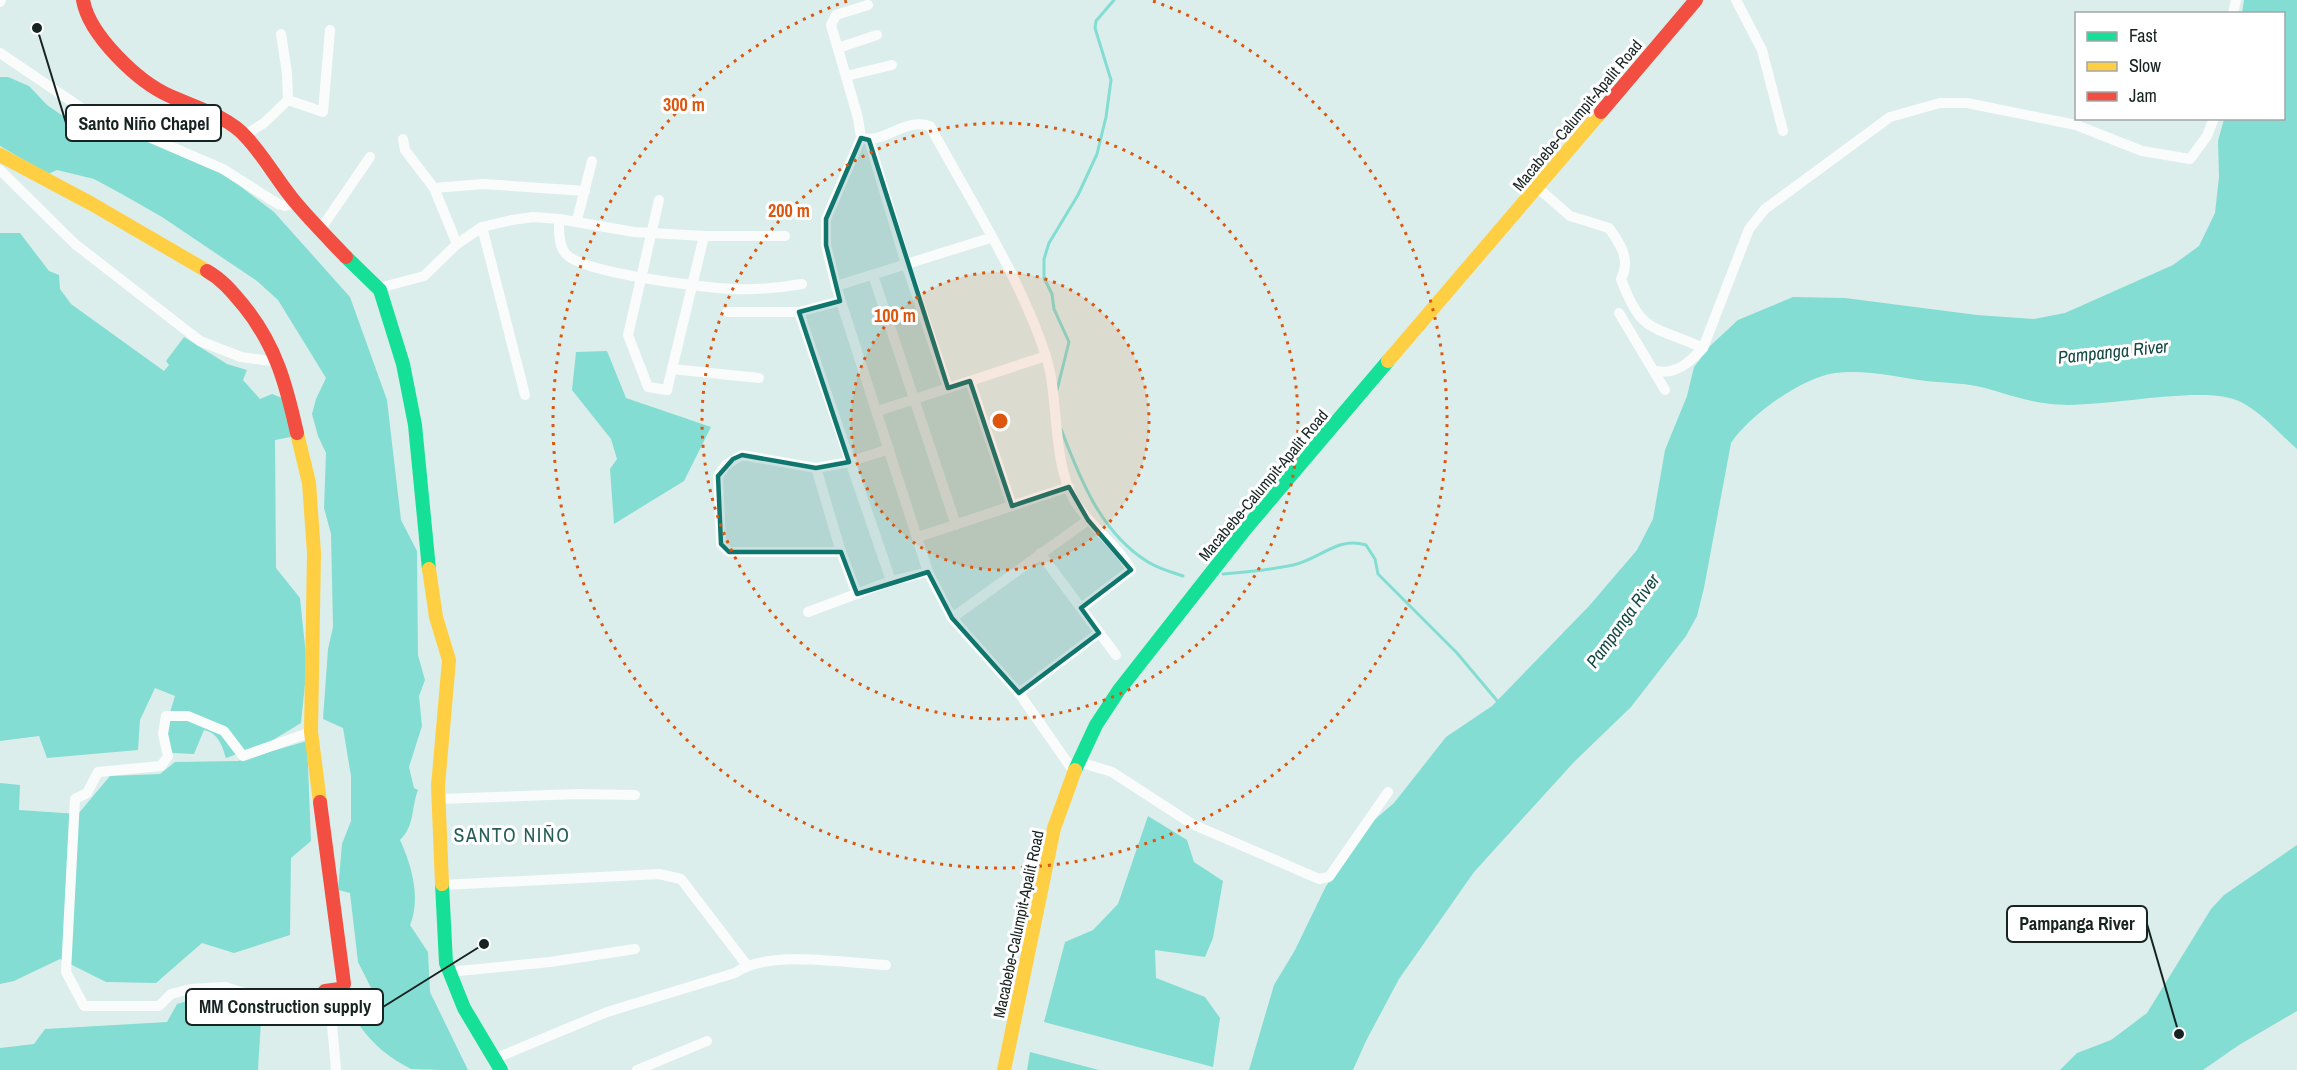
<svg xmlns="http://www.w3.org/2000/svg" width="2297" height="1070" font-family="'Archivo Narrow',sans-serif">
  <style>
    .water { fill: #84ddd2 }
    .lines { fill: none; stroke-linecap: round; stroke-linejoin: round }
    .stream { stroke: #84ddd2; stroke-width: 3 }
    .street { stroke: #fafcfc; stroke-width: 10 }
    .fast { stroke: #16e098; stroke-width: 14 }
    .slow { stroke: #ffcf43; stroke-width: 14 }
    .jam { stroke: #f24e42; stroke-width: 14 }
    .marked { fill: #0f766e; fill-opacity: 0.2; stroke: #0f766e; stroke-width: 4.5; stroke-linejoin: round }
    .ring { fill: none; stroke: #de560d; stroke-width: 3; stroke-dasharray: 3 6 }
    .labels { text-anchor: middle; stroke-width: 6; stroke-linejoin: round; paint-order: stroke }
    .street-label { font-size: 16px; fill: #172321; stroke: #fff }
    .water-label { font-size: 18px; font-style: italic; fill: #144943; stroke: #fff }
    .quarter-label { font-size: 20px; letter-spacing: 1.5px; fill: #275f58; stroke: #fff }
    .centre { fill: #de560d; stroke: #fff; stroke-width: 3 }
    .ring-label { font-size: 18px; text-anchor: middle; font-weight: bold; fill: #de560d; stroke: #fff; stroke-width: 6; stroke-linejoin: round; paint-order: stroke }
    .leader { fill: none; stroke: #172321; stroke-width: 2 }
    .callout-dot { fill: #172321; stroke: #fff; stroke-width: 2 }
    .callout { fill: #fff; stroke: #172321; stroke-width: 2 }
    .callout-label { font-size: 18px; text-anchor: middle; font-weight: bold; fill: #172321 }
  </style>
  <rect width="100%" height="100%" fill="#dceeeb"/>
  <g class="water">
    <path d="M2244 0H2297V449C2280 434 2262 413 2241 402 2202 383 2102 410 2051 404 2028 402 2007 394 1985 388 1965 383 1946 383 1926 381 1896 377 1866 369 1835 373 1801 378 1750 415 1731 443L1704 588 1697 616 1686 636 1631 707 1574 762 1474 872 1399 979 1366 1041 1353 1070H1249L1274 985 1295 950 1326 886 1373 821 1394 803 1446 737 1492 706 1589 606 1637 550 1653 519 1665 450 1687 396 1694 367 1711 345 1738 320 1793 297 1845 298 1977 315 2034 319 2065 313 2173 265 2199 246 2215 213 2219 177 2218 141 2224 119 2284 118V14L2242 13Z"/>
    <path d="M0 77H8L29 86 47 105 63 116 86 123 127 142 145 141 227 176 274 212 350 297 387 400 401 520 417 551 418 655 425 680 419 696 422 726 409 767 414 788 418 790C411 808 415 826 400 840 412 866 421 899 410 925L428 952 430 992 468 1070C457 1070 419 1070 411 1069 391 1059 373 1045 360 1026L373 992 358 962 350 893 338 890 342 844 351 821V776L343 728 323 719 328 649 333 627 331 534 324 508 326 453 318 436 312 414 316 399 326 378 278 300 257 281 162 217 120 193 94 179 57 170 48 174 0 146Z"/>
    <path d="M0 233H20L49 271 59 275 60 289 71 304 164 371 169 365 166 361 184 337 227 364 247 370 243 380 260 399 272 394 287 400 296 436 275 440 276 568 300 598 307 665 301 723 268 743 226 758C222 745 218 733 204 730L194 754 172 753 164 732 175 696 155 688 140 720 138 750 47 758 39 736 0 741Z"/>
    <polygon points="607,351 626,398 711,427 684,481 614,524 610,469 617,459 611,439 572,390 576,352"/>
    <polygon points="307,741 311,841 291,858 290,935 234,953 202,943 156,983 106,982 60,959 14,981 0,984 0,783 20,785 19,810 78,814 110,776 160,774 175,762 238,761"/>
    <polygon points="1148,816 1187,840 1194,862 1223,881 1213,938 1205,957 1155,950 1156,978 1205,997 1220,1018 1213,1067 1044,1022 1065,942 1093,930 1118,904"/>
    <polygon points="2297,845 2297,1011 2239,1045 2203,1070 2060,1070 2077,1053 2111,1040 2147,1013 2211,909 2224,895"/>
    <polygon points="211,994 262,1004 258,1070 0,1070 0,1048 34,1044 45,1029 167,1022 177,1004"/>
    <polygon points="1030,1052 1099,1070 1027,1070"/>
  </g>
  <g class="lines">
    <g class="stream">
      <polyline points="1057,390 1069,342 1054,309 1052,294 1044,278 1044,259 1049,243 1078,195 1097,154 1106,117 1111,80 1095,28 1096,21 1114,0"/>
      <path d="M1061 429C1080 479 1101 533 1148 562 1159 569 1172 572 1183 576"/>
      <path d="M1223 574C1247 572 1270 570 1293 565 1321 559 1337 536 1366 545L1375 559 1378 574 1457 653 1499 703"/>
    </g>
    <g class="street">
      <polyline points="1736,0 1762,50 1783,131"/>
      <polyline points="0,2 1,0"/>
      <polyline points="868,5 836,15 831,25 858,118 861,138 826,219 826,245 836,286 928,572 952,618 1019,693 1074,772"/>
      <polyline points="2233,14 2236,0"/>
      <polyline points="838,48 877,35"/>
      <polyline points="0,53 99,120 118,129 147,136 223,169 278,204 285,206 296,203"/>
      <polyline points="846,76 892,65"/>
      <polyline points="288,100 323,112 330,30"/>
      <polyline points="245,135 264,123 288,100 287,73 281,34"/>
      <path d="M861 138C885 144 905 117 930 126 970 200 1018 273 1045 353 1060 397 1051 458 1074 500 1089 526 1117 544 1131 570L1081 608"/>
      <polyline points="403,139 405,150 434,188 483,184 585,191"/>
      <polyline points="869,140 906,264 948,388"/>
      <polyline points="0,170 75,244 200,341 241,357 278,362"/>
      <polyline points="434,188 457,244"/>
      <path d="M1538 188 1570 216 1609 228C1621 245 1631 260 1621 279 1642 336 1654 325 1703 348L1749 229 1765 209 1890 117 1940 103H1967L2076 125 2142 151 2190 159 2207 136 2214 118"/>
      <polyline points="659,200 628,335 648,387 667,390 704,236"/>
      <path d="M559 219C559 229 558 246 566 254 582 273 705 288 733 289 757 290 779 288 802 284"/>
      <polyline points="577,220 592,161"/>
      <polyline points="482,227 525,395"/>
      <polyline points="320,230 370,157"/>
      <polyline points="873,275 956,525"/>
      <polyline points="836,286 990,238"/>
      <polyline points="379,288 424,276 457,244 482,227 512,220 533,217 559,219 634,232 704,236 785,236"/>
      <polyline points="727,312 799,312 840,301"/>
      <polyline points="799,312 891,581"/>
      <polyline points="1619,313 1665,390"/>
      <polyline points="672,369 759,378"/>
      <path d="M1656 371C1676 375 1690 362 1703 348"/>
      <polyline points="970,381 1012,506"/>
      <polyline points="878,411 1046,356"/>
      <polyline points="816,468 841,552 857,594"/>
      <polyline points="918,537 1069,487"/>
      <polyline points="841,552 729,552 721,544 718,476 726,465 742,455 816,468 849,462 889,449"/>
      <polyline points="1040,553 1116,655"/>
      <polyline points="808,612 891,581 928,572"/>
      <polyline points="952,618 1088,520"/>
      <polyline points="1019,693 1099,633"/>
      <polyline points="311,732 243,756 224,731 188,716 166,716 163,734 168,756 161,766 98,772 87,793 75,799 66,972 84,1006 159,1006 171,994 191,989 225,987 267,1000 323,1003 331,1013 336,1070"/>
      <polyline points="1079,762 1112,772 1192,824 1319,879 1329,877 1388,792"/>
      <polyline points="439,799 578,794 635,795"/>
      <polyline points="443,885 659,874 681,879 746,964"/>
      <polyline points="448,972 550,962 635,949"/>
      <path d="M494 1059 607 1012 735 973C768 949 845 963 886 965"/>
      <polyline points="637,1070 707,1041"/>
    </g>
    <g class="fast">
      <polyline points="346,257 380,290 403,364 415,425 429,569"/>
      <polyline points="1075,770 1096,725 1119,690 1247,527 1388,361"/>
      <polyline points="442,884 446,963 464,1008 501,1070"/>
    </g>
    <g class="slow">
      <polyline points="0,155 92,204 207,271"/>
      <polyline points="1388,361 1601,112"/>
      <polyline points="297,433 309,483 314,553 311,732 320,802"/>
      <polyline points="429,569 436,617 449,660 438,786 442,884"/>
      <polyline points="1004,1070 1054,828 1075,770"/>
    </g>
    <g class="jam">
      <path d="M83 0C89 35 138 82 170 96 194 107 228 116 246 137 265 157 278 182 296 203 312 222 329 239 346 257"/>
      <polyline points="1601,112 1696,0"/>
      <path d="M207 271C223 280 233 293 244 306 276 346 286 384 297 433"/>
      <polyline points="316,1002 325,991 340,989 344,984 320,802"/>
    </g>
  </g>
  <path class="marked" d="M861 138 869 140 948 388 970 381 1012 506 1069 487 1088 520 1131 570 1081 608 1099 633 1019 693 952 618 928 572 857 594 841 552H729L721 544 718 476 733 459 742 455 816 468 849 462 799 312 840 301 826 245V219Z"/>
  <circle cx="1000" cy="421" r="149" fill="#de560d" fill-opacity=".12"/>
  <g class="ring">
    <circle cx="1000" cy="421" r="149"/>
    <circle cx="1000" cy="421" r="298"/>
    <path d="M1153 1A447 447 0 1 1 847 1"/>
  </g>
  <g class="labels">
    <g class="street-label">
      <text transform="translate(1577 115) rotate(-50)" y="6">Macabebe-Calumpit-Apalit Road</text>
      <text transform="translate(1263 485) rotate(-50)" y="6">Macabebe-Calumpit-Apalit Road</text>
      <text transform="translate(1018 924) rotate(-78)" y="6">Macabebe-Calumpit-Apalit Road</text>
    </g>
    <g class="water-label">
      <text transform="translate(2113 352) rotate(-6)" y="6">Pampanga River</text>
      <text transform="translate(1623 621) rotate(-54)" y="6">Pampanga River</text>
    </g>
    <g class="quarter-label">
      <text x="512" y="842">SANTO NIÑO</text>
    </g>
  </g>
  <circle cx="1000" cy="421" r="9" class="centre"/>
  <g class="ring-label">
    <text x="684" y="111">300 m</text>
    <text x="789" y="217">200 m</text>
    <text x="895" y="322">100 m</text>
  </g>
  <path class="leader" d="M37 28L66 123M2179 1034L2147 924M484 944L383 1007"/>
  <g class="callout-dot">
    <circle cx="37" cy="28" r="6"/>
    <circle cx="2179" cy="1034" r="6"/>
    <circle cx="484" cy="944" r="6"/>
  </g>
  <g class="callout">
    <rect x="66" y="105" width="155" height="36" rx="6"/>
    <rect x="2007" y="906" width="140" height="36" rx="6"/>
    <rect x="186" y="989" width="197" height="36" rx="6"/>
  </g>
  <g class="callout-label">
    <text x="144" y="130">Santo Niño Chapel</text>
    <text x="2077" y="930">Pampanga River</text>
    <text x="285" y="1013">MM Construction supply</text>
  </g>
  <rect x="2075" y="12" width="210" height="108" fill="#ffffff" stroke="#a2a7a6" stroke-width="1.5"/>
  <rect x="2087" y="32" width="30" height="9" fill="#16e098" stroke="#a2a7a6" stroke-width="1.5"/>
  <text x="2129" y="42" font-size="18" fill="#172321">Fast</text>
  <rect x="2087" y="62" width="30" height="9" fill="#ffcf43" stroke="#a2a7a6" stroke-width="1.5"/>
  <text x="2129" y="72" font-size="18" fill="#172321">Slow</text>
  <rect x="2087" y="92" width="30" height="9" fill="#f24e42" stroke="#a2a7a6" stroke-width="1.5"/>
  <text x="2129" y="102" font-size="18" fill="#172321">Jam</text>
</svg>
